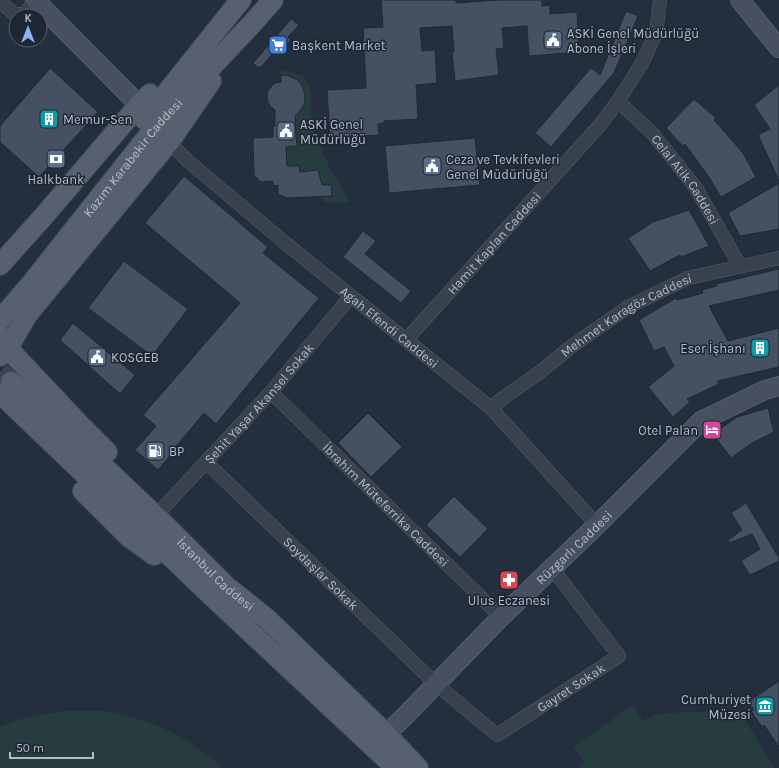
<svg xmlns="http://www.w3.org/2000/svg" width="779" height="768" font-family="Karla,sans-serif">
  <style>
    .green { fill: #263c3f }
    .building { fill: #455162; stroke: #1f2835 }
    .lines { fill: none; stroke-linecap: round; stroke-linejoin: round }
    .primary-tunnel { stroke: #3a4453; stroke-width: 20; stroke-dasharray: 20 10; stroke-linecap: butt }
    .street-casing { stroke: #565f6c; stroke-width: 14 }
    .secondary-casing { stroke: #565f6c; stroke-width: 20 }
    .primary-casing { stroke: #414a57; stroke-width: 22 }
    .street { stroke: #38414e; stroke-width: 13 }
    .secondary { stroke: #465061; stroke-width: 18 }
    .primary { stroke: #56606e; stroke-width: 20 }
    .labels { text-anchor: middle; stroke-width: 3; stroke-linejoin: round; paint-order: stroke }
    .poi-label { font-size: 13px; fill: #b4bcc9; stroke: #1d2633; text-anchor: start }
    .street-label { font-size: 13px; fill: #b4bcc9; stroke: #1d2633 }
  </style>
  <rect width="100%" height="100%" fill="#242f3e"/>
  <g class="green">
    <path d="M280 70 294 73 303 76 310 86 312 123 313 130 329 166 348 198 349 202H324L322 196V185L318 171 300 172 299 166H287L286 147 297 146 295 116C314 99 304 78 281 75Z"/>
    <polygon points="633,705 643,721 658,714 686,712 739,711 775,768 579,768 585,763 573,747"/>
    <path d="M68 711H104L130 717 159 726 190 742 220 765 223 768H0V727C23 716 44 714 68 711Z"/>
  </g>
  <g class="building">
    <polygon points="381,0 456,0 456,3 498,0 542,0 542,6 550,5 550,14 577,12 579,52 529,56 527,26 502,28 504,48 496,49 499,75 455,81 452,52 454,52 452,26 420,28 422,51 435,50 437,83 416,85 418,119 384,121 384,123 378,124 379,135 330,138 327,90 366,88 363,28 383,27"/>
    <polygon points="626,11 638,16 613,75 612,75 551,147 535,133 591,68 600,75"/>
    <polygon points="291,19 299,25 288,37 291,40 280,53 280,45 261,67 257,67 253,63 280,32 280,30 281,31"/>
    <polygon points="50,68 98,112 39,177 0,142 0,126"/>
    <polygon points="281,75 289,76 296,79 301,84 304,91 305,98 304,105 300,111 295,116 297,146 286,147 287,166 299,166 300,172 318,170 322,185 331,185 332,196 286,198 278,194 278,185 273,186 273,181 261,182 254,175 253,138 273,137 273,126 275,126 275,110 271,107 268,102 267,97 268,91 271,87 275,83 281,82"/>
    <polygon points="779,85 779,181 758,135 770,129 754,105"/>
    <polygon points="694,99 716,118 714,120 743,153 756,177 721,197 709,177 685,144 683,146 666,128"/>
    <polygon points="475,138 480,185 389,193 385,146"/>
    <polygon points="184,176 268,247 263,253 319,298 216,424 204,413 173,450 174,451 158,470 135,450 156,426 143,415 240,303 145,223"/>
    <polygon points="779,183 779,229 740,236 728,213"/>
    <polygon points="689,210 709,246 681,257 680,255 650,271 628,238 653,222"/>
    <polygon points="363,231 376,241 365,254 411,291 401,303 343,257"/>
    <polygon points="124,261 188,309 152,356 88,308"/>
    <polygon points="779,269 779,290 709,306 728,341 779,328 779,367 717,381 719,384 687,399 690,402 673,417 648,387 674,366 664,347 654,351 639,320 676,298 677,300 703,293 702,290 717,286 716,284"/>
    <polygon points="73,323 135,375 120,394 60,340"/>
    <polygon points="768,408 774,432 752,443 731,458 713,434 737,417"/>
    <polygon points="368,413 402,447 371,477 338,443"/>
    <polygon points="454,496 488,529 460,557 426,525"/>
    <polygon points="746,503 779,558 779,561 750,575 741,561 760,549 752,534 729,543 728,540 742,530 731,513"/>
    <polygon points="779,681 779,747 764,725 762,727 751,711 754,710 748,702"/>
  </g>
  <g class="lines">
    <polyline class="primary-tunnel" points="0,372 11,382"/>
    <defs>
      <g id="street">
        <polyline points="0,1 14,14 25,14 35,0"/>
        <path id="s1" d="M618 101 653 134 696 188 740 266"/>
        <path id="s2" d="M169 142 188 161 284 242 351 296 491 408 597 525"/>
        <path id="s3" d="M406 340 600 125 618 101 642 63 656 33 660 0"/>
        <path id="s4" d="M271 392 501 617"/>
        <path id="s5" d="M491 408 503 398 540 372 572 346 628 307 688 278 779 258"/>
        <path id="s6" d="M206 462 436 684 497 735 619 656 552 568"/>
        <path id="s7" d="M163 508 271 392 351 296"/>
      </g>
      <g id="secondary">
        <polyline points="35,0 139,105"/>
        <polyline points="740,0 779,48"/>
        <path id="s8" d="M386 734 404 717 501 617 597 525 701 421 765 390 779 386"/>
      </g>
      <g id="primary">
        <polyline points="145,120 231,12 241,0"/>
        <polyline points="0,265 43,217 139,105 150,94"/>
        <path id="s9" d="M0 320 31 284 160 121 250 26 273 0"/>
        <polyline points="1,337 8,348 16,357 81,426 107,452"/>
        <polyline points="0,356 8,348 27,315 169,142 211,81"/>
        <path id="s10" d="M11 382 87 451 162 522 226 586 266 618 386 734 418 768"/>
        <polyline points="1,394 214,598 396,768"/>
        <polyline points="83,491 128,536 154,555"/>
      </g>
    </defs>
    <use href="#street" class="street-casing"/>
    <use href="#secondary" class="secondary-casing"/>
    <use href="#primary" class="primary-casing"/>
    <use href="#street" class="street"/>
    <use href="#secondary" class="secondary"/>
    <use href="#primary" class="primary"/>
  </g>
  <defs>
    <symbol id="civic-square" viewBox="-11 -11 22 22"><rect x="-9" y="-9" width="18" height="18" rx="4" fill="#5c6f8a" stroke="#1d2633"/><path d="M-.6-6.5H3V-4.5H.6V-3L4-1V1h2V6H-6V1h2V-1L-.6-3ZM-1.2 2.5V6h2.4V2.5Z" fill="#fff"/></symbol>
    <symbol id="supermarket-square" viewBox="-11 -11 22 22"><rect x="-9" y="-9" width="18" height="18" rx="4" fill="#3f7fe0" stroke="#1d2633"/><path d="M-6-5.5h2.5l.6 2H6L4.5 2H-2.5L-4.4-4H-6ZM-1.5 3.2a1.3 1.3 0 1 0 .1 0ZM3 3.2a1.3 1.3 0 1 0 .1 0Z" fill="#fff"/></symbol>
    <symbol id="building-square" viewBox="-11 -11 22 22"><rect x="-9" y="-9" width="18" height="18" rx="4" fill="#0f9aa8" stroke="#1d2633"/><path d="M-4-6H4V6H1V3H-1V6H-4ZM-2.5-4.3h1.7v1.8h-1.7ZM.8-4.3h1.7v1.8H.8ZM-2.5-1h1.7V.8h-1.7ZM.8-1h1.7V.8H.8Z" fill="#fff"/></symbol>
    <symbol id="bank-square" viewBox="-11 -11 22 22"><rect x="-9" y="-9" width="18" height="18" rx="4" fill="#5c6f8a" stroke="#1d2633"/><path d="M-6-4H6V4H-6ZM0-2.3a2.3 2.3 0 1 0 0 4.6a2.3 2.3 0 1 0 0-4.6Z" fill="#fff"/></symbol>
    <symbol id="hotel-square" viewBox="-11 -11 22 22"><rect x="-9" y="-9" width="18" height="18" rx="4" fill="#d1479c" stroke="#1d2633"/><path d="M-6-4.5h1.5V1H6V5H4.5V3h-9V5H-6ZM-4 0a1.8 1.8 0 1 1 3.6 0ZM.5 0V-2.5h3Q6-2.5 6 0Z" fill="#fff"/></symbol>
    <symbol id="fuel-square" viewBox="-11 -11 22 22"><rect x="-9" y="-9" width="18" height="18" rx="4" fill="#5c6f8a" stroke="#1d2633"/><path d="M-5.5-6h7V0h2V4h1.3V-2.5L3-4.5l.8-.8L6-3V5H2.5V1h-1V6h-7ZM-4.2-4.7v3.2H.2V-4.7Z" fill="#fff"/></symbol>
    <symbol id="pharmacy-square" viewBox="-11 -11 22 22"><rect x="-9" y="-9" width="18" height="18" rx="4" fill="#e0444e" stroke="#1d2633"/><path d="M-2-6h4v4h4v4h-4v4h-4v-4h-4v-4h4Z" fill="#fff"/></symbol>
    <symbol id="museum-square" viewBox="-11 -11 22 22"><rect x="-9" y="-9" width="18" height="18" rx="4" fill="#0f9aa8" stroke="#1d2633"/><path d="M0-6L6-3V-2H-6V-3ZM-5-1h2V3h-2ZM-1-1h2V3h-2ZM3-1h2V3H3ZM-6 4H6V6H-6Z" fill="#fff"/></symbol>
  </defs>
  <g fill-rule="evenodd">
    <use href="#civic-square" x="542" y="29" width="22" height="22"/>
    <use href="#supermarket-square" x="267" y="34" width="22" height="22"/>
    <use href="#building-square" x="38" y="108" width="22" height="22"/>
    <use href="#civic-square" x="275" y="120" width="22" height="22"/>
    <use href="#bank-square" x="45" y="148" width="22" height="22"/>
    <use href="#civic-square" x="421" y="155" width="22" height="22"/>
    <use href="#building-square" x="749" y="337" width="22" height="22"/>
    <use href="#civic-square" x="86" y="346" width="22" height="22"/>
    <use href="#hotel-square" x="701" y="419" width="22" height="22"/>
    <use href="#fuel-square" x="144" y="440" width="22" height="22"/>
    <use href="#pharmacy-square" x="498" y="569" width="22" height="22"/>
    <use href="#museum-square" x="754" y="695" width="22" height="22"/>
  </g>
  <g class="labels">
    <g class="poi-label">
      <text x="567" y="38">ASKİ Genel Müdürlüğü<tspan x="567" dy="15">Abone İşleri</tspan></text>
      <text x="292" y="50">Başkent Market</text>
      <text x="63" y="124">Memur-Sen</text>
      <text x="300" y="129">ASKİ Genel<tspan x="300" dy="15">Müdürlüğü</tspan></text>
      <text x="446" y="164">Ceza ve Tevkifevleri<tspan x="446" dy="15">Genel Müdürlüğü</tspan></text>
      <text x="56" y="184" text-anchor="middle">Halkbank</text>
      <text x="746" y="353" text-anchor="end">Eser İşhanı</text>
      <text x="111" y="362">KOSGEB</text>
      <text x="698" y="435" text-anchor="end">Otel Palan</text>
      <text x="169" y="456">BP</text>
      <text x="509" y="605" text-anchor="middle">Ulus Eczanesi</text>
      <text x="751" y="704" text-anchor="end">Cumhuriyet<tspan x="751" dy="15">Müzesi</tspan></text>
    </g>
    <g class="street-label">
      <text dy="5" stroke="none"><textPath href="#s9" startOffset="210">Kazım Karabekir Caddesi</textPath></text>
      <text dy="5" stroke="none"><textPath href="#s1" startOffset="104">Celal Atik Caddesi</textPath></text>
      <text dy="5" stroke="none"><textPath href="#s3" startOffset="131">Hamit Kaplan Caddesi</textPath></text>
      <text dy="5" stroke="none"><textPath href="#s5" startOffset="165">Mehmet Karagöz Caddesi</textPath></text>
      <text dy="5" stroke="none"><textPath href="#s2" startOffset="288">Agah Efendi Caddesi</textPath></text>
      <text dy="5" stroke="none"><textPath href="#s7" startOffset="142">Şehit Yaşar Akansel Sokak</textPath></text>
      <text dy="5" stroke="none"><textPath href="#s4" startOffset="161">İbrahim Müteferrika Caddesi</textPath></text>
      <text dy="5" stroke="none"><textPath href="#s8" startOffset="265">Rüzgarlı Caddesi</textPath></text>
      <text dy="5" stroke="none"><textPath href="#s10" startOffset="281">İstanbul Caddesi</textPath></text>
      <text dy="5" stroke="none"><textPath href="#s6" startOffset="160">Soydaşlar Sokak</textPath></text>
      <text dy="5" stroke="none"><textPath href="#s6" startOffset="487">Gayret Sokak</textPath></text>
    </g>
  </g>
  <g transform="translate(28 28)"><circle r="19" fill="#1d2633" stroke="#59626f"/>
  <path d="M0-3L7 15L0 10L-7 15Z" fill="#8ab4f8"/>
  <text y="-6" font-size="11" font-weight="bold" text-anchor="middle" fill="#b4bcc9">K</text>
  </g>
  <path d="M10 752v6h83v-6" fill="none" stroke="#b4bcc9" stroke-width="2"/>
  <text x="16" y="752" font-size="12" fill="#b4bcc9" stroke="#1d2633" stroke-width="3" paint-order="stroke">50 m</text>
</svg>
